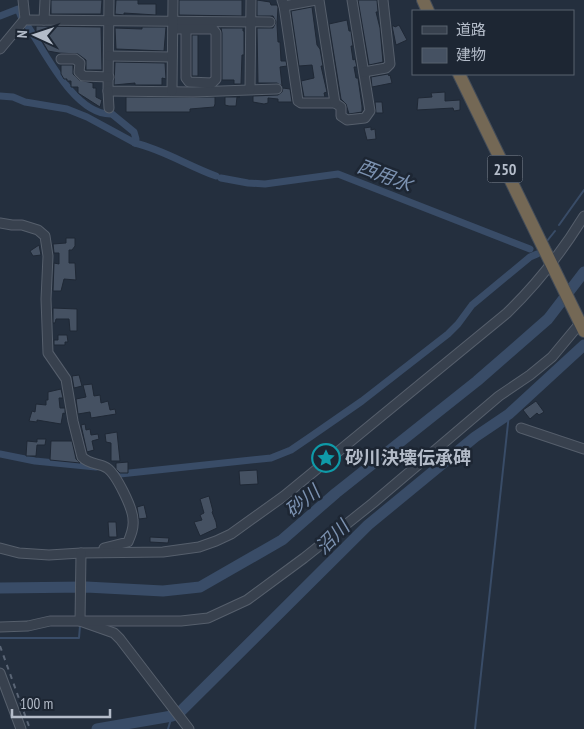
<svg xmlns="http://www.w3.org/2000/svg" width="584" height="729" font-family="'PT Sans Narrow','Noto Sans JP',sans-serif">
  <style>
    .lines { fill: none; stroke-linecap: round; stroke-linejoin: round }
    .stream { stroke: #394c67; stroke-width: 2 }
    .canal { stroke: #394c67; stroke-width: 7 }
    .river { stroke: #394c67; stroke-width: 11 }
    .building { fill: #455162; stroke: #1f2835 }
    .minor-casing { stroke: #565f6c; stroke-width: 11 }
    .highway-casing { stroke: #434c59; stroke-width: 14 }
    .minor { stroke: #38414e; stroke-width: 9 }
    .highway { stroke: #746855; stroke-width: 12 }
    .rail { stroke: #5a6575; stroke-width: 2; stroke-dasharray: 5 5; stroke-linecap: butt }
    .labels { text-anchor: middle; stroke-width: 5; stroke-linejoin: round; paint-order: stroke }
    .shield { fill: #1d2633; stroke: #878f9c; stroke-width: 1 }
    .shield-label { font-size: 16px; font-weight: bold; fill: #b4bcc9 }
    .poi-label { font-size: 18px; font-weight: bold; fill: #b4bcc9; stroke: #1d2633; text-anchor: start }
    .water-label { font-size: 19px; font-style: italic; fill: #7c92b1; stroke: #1d2633 }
  </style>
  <rect width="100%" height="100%" fill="#242f3e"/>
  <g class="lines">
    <g class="stream">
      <polyline points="559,225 584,190"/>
      <polyline points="547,241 555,231"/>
      <polyline points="84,595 86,587"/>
      <polyline points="0,638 79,638 80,626"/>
      <polyline points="168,729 172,716"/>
      <polyline points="475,729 509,414"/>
    </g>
    <g class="canal">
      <polyline points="0,16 18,9 22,19"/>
      <path d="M27 25C45 52 75 116 112 114L134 132 136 139 135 143C164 150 188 166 216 176"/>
      <polyline points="0,96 13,97 25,102 67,109 87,117 135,143"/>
      <polyline points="221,178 248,183 265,184 338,174 530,249"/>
      <polyline points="0,454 35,461 96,467"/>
      <polyline points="117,472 120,474 271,458 291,450 313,435 362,401 448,334 458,324 472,305 530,257 537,254"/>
    </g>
    <g class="river">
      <polyline points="0,588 86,587 163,591 200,587 282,540 336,493 477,381 548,319 584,272"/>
      <polyline points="97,729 172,716 180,712 368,525 475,437 509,414 584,345"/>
    </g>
  </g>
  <g class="building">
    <polygon points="51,0 102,0 101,14 51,14"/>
    <polygon points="116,0 138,0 138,4 156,4 156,15 124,13 124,15 115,14"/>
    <polygon points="179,0 242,0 242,16 179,15"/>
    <polygon points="257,0 270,2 271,5 277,5 278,7 277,25 278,42 280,42 281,61 286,61 287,66 280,67 282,86 277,83 258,83 257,28 273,28 276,22 273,16 257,16"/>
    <polygon points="358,0 377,0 378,12 376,12 380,28 383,62 369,65"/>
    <polygon points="312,7 317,45 320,49 323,66 321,66 327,92 324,93 325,97 304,97 301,81 314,78 312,65 299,66 291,11"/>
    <polygon points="347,20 349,31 351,31 353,46 351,46 353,60 355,59 357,67 354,67 356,78 358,78 362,106 362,112 349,114 346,104 341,99 329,24"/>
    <polygon points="399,25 407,40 396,45 392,26 394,26 395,27"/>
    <polygon points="36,26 101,27 102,70 86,70 86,60 78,54 59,53 48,51 38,34 36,34"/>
    <polygon points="142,27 166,27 164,51 116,49 115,28 142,29"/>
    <polygon points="221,28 243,28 243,31 244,31 244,55 242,55 241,84 234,84 234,80 222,80 222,33"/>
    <rect x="192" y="35" width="6" height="41"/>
    <polygon points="115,62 165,63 166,79 162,78 162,85 135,85 135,83 114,85"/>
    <polygon points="61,65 73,65 73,74 79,80 93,83 93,88 96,88 96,97 102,100 100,107 78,93 78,87 71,87 71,81 67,81 67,79 64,79 61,74"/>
    <polygon points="388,74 389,76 390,75 392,83 372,87 371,77"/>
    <polygon points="283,88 290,89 292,102 278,102 278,99 268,98 268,103 264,104 253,102 253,96 278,95 282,92"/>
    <polygon points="445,92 445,101 460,100 460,110 454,111 453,108 417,110 418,98 432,97 431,93"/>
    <polygon points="126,97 215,97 215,104 214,107 190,109 190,112 126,112"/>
    <polygon points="225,97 240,97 237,97 236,106 229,106 225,105"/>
    <polygon points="375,102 382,102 383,113 376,113"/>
    <polygon points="371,127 371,130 375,129 376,139 367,140 364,128"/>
    <polygon points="66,238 75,238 75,246 72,250 69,250 69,263 75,263 76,280 64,279 61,291 53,291 54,263 59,264 59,253 54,253 53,244 66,243"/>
    <polygon points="39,245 41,255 33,256 30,251"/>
    <polygon points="53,308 77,309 77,331 70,331 69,319 56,319 55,323 53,323"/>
    <polygon points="58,335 67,335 68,342 65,342 65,345 54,345 54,340 58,340"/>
    <polygon points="79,375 82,386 74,388 72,376"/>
    <polygon points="92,384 94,396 100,395 101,403 108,401 110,410 115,409 116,414 91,418 90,412 78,414 76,399 86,397 83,385"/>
    <polygon points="61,389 63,398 59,398 60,408 65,408 65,414 63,413 61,424 37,420 37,422 29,421 32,411 35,412 36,404 46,405 46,400 48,400 48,392"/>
    <polygon points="536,401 544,412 539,415 537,413 530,419 523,410"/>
    <polygon points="85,424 86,430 90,429 91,435 98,434 99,439 92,441 94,450 87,452 81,425"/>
    <polygon points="117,432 120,461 111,461 111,443 106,442 105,434"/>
    <polygon points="37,439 46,439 45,445 37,445 36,456 26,456 27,441 37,442"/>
    <polygon points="51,441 72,441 76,459 80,463 50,460"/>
    <polygon points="128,462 128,473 120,473 116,469 116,463"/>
    <polygon points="257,470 258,484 240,485 239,471"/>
    <polygon points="209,496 213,511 212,512 216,522 217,528 200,536 194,522 202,520 200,515 204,513 200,499"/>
    <polygon points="144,505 147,518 139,519 137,507"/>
    <polygon points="108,522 116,522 117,537 109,537"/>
    <polygon points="150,537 169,538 168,543 150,542"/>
  </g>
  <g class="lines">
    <defs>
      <g id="minor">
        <polyline points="109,0 108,91 193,92 277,89"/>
        <polyline points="282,0 284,6 298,101 301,103 335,103 341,107 341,116 347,120 365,118 370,111 352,0"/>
        <polyline points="319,0 335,103"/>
        <polyline points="284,6 316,0"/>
        <polyline points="28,20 270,22"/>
        <polyline points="44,20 45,0"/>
        <polyline points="173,29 213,29 216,33 216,79 212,83 189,82 186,78 186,29"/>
        <polyline points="0,49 25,19 23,0"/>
        <polyline points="109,56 172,57"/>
        <polyline points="61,59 75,59 80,63 79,72 83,76 109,77"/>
        <polyline points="364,72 386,68 390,64 383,0"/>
        <polyline points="250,89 251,0"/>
        <polyline points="108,91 109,108"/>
        <polyline points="172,91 173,0"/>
        <path d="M0 223 12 225H22L38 230 45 236 48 256 46 299 48 353 66 379 73 421 82 457C90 465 99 463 107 468 116 474 133 508 133 520 134 528 131 535 128 542L104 548"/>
        <polyline points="521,428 584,449"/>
        <path d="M0 548 19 553 49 555 81 553 163 552 199 547 216 541 231 534 284 496 507 313C537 284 562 252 584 216"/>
        <polyline points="81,553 80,621 114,633 120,639 189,729"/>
        <polyline points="0,627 28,626 50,621 181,621 208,618 247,600 304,558 373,503 499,396 530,375 552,357 582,321"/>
        <polyline points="0,673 21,729"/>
      </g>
      <g id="highway">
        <polyline points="423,0 428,11"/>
        <polyline points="459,74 584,331"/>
      </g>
    </defs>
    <use href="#minor" class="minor-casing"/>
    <use href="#highway" class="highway-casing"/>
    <use href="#minor" class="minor"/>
    <use href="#highway" class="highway"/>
    <polyline class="rail" points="0,646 30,729"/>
  </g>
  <defs>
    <symbol id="sight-ring" viewBox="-11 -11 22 22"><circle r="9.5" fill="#1d2633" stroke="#0f9aa8" stroke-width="1.5"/><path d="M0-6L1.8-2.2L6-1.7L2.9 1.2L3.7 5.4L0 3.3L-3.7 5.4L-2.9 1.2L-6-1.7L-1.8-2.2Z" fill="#0f9aa8"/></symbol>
  </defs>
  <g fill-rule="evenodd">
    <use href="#sight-ring" x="310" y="442" width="32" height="32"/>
  </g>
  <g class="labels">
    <rect class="shield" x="487.5" y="155.5" width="35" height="27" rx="4"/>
    <g class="shield-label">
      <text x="505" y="175">250</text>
    </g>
    <g class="poi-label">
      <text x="345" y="464">砂川決壊伝承碑</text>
    </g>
    <g class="water-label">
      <text transform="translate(385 175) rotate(21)" y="7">西用水</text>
      <text transform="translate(302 501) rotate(-39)" y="7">砂川</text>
      <text transform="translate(332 537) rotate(-45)" y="7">沼川</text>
    </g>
  </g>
  <rect x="412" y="10" width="162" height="65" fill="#1d2633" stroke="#59626f"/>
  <rect x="422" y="26" width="25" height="8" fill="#38414e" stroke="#59626f"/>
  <text x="456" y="35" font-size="15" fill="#b4bcc9">道路</text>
  <rect x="422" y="48" width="25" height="15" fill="#455162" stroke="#59626f"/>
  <text x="456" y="60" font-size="15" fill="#b4bcc9">建物</text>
  <g transform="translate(35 35) rotate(273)" stroke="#1d2633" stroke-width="4" paint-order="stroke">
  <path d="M0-4L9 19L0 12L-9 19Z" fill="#b4bcc9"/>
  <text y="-8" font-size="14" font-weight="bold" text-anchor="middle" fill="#b4bcc9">N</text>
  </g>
  <path d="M12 709v8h98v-8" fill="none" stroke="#b4bcc9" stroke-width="2.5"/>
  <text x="20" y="709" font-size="15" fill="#b4bcc9" stroke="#1d2633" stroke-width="4" paint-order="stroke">100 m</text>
</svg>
